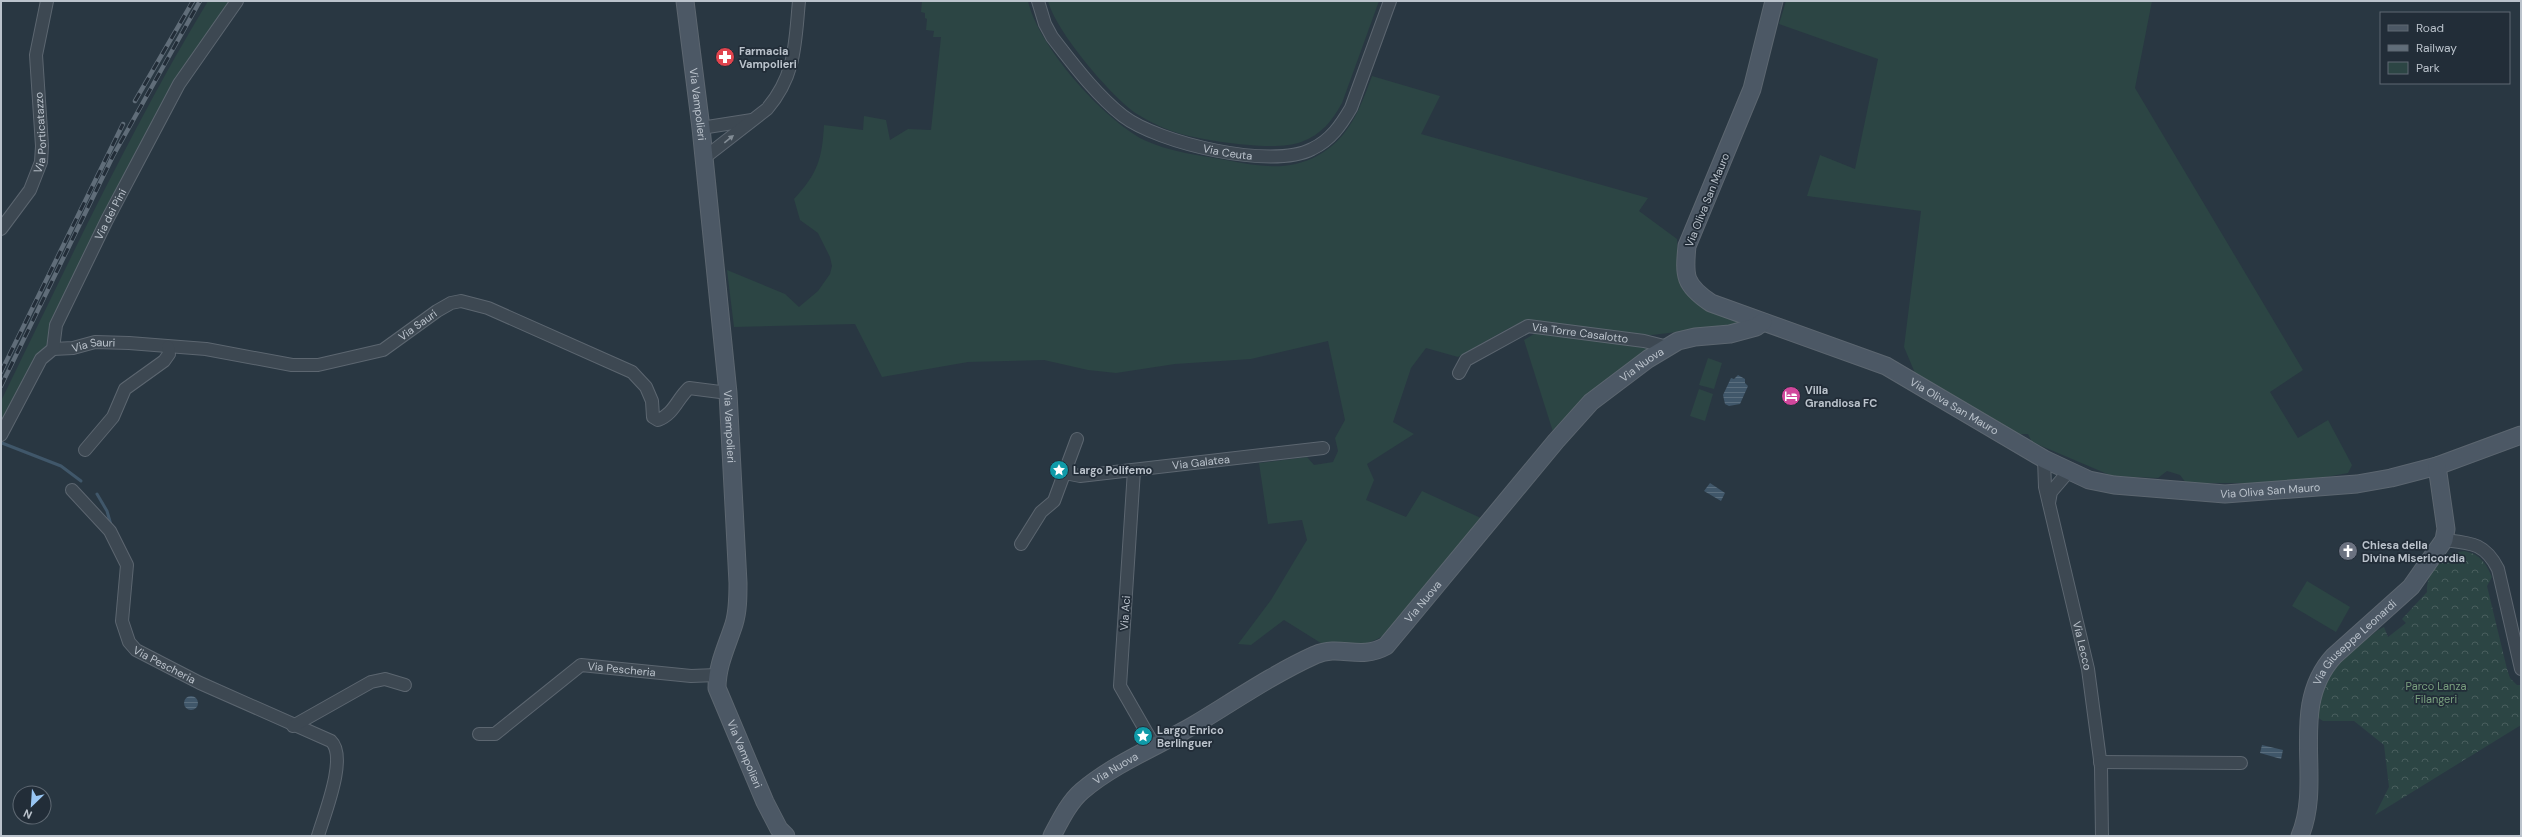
<svg xmlns="http://www.w3.org/2000/svg" width="2522" height="837" font-family="'DM Sans',sans-serif">
  <style>
    .green { fill: #2c4544 }
    .forest { fill: url(#forest-crowns) }
    .water { fill: url(#water-rules) }
    .lines { fill: none; stroke-linecap: round; stroke-linejoin: round }
    .stream { stroke: #40576a; stroke-width: 3 }
    .street-casing { stroke: #5c6670; stroke-width: 14 }
    .secondary-casing { stroke: #5c6670; stroke-width: 19 }
    .street { stroke: #3d4852; stroke-width: 12 }
    .secondary { stroke: #4c5865; stroke-width: 17 }
    .rail-casing { stroke: #606d79; stroke-width: 4.5 }
    .rail { stroke: #222d38; stroke-width: 3; stroke-dasharray: 9; stroke-linecap: butt }
    .oneway { fill: #828c95 }
    .labels { text-anchor: middle; stroke-width: 3.5; stroke-linejoin: round; paint-order: stroke }
    .poi-label { font-size: 11px; font-weight: bold; fill: #bbc3cc; stroke: #222d38; text-anchor: start }
    .street-label { font-size: 11px; fill: #bbc3cc; stroke: #222d38 }
    .park-label { font-size: 11px; fill: #7aa07f; stroke: #222d38 }
  </style>
  <defs>
    <pattern id="forest-crowns" width="20" height="18" patternUnits="userSpaceOnUse"><rect width="20" height="18" fill="#2c4544"/><path d="M2 6a3 3 0 1 1 6 0M12 15a3 3 0 1 1 6 0" fill="none" stroke="#495e5e"/></pattern>
    <pattern id="water-rules" width="6" height="5" patternUnits="userSpaceOnUse"><rect width="6" height="5" fill="#40576a"/><path d="M0 2.5h6" fill="none" stroke="#5a6e7e"/></pattern>
  </defs>
  <rect width="100%" height="100%" fill="#293742"/>
  <g class="green">
    <path d="M208 1H230L188 61 49 347 1 426V401C67 266 130 130 208 1Z"/>
    <path d="M922 1H1028C1038 46 1103 119 1144 140 1169 152 1199 155 1226 160 1258 166 1287 172 1317 156 1350 138 1360 108 1372 76L1440 96 1421 134 1648 198 1639 211 1677 239C1678 252 1677 269 1680 282 1686 304 1723 314 1741 323L1737 325 1643 336 1527 321 1509 328 1458 357 1426 348 1411 368 1393 422 1414 434 1367 464 1374 480 1366 500 1406 517 1422 491 1483 519 1384 635C1355 654 1348 636 1324 645L1284 620 1251 645 1238 644 1271 600 1307 540 1302 520 1268 524 1259 463 1307 457 1314 465 1333 462 1338 451 1335 438 1345 420 1328 341 1251 359 1175 364 1116 373 1088 370 1044 360 968 362 882 377 855 324 734 327 727 270 785 294 799 307 818 291 830 274 832 266 830 257 818 233 800 220 794 199C818 173 822 159 824 125L863 130 864 116 886 120 890 140 908 129 931 130 941 37H933L934 31 926 30 927 19 925 18V13L921 12Z"/>
    <path d="M1048 1H1379L1342 103C1332 121 1321 135 1301 142 1276 152 1208 141 1181 134 1166 130 1150 122 1137 114 1111 97 1055 30 1048 1Z"/>
    <polygon points="1786,1 2152,1 2135,88 2303,370 2270,392 2298,438 2328,420 2352,465 2348,473 2293,483 2186,483 2180,475 2167,471 2158,478 2112,476 2032,442 2028,434 2019,434 1915,373 1904,347 1921,211 1807,196 1820,155 1855,169 1878,59 1779,24"/>
    <polygon points="1545,332 1648,348 1624,374 1554,435 1524,340 1534,334"/>
    <polygon points="1708,358 1722,363 1714,389 1699,385"/>
    <polygon points="1699,389 1713,394 1705,421 1690,416"/>
    <polygon points="2307,581 2350,607 2336,632 2292,606"/>
  </g>
  <path class="forest" d="M2464 551C2480 554 2486 563 2492 577L2487 586 2507 669 2510 678 2517 685H2521V725L2375 815 2389 787 2384 745 2354 721H2323L2317 717 2320 691 2342 659 2378 630 2384 627 2388 637 2406 623 2402 619 2427 592C2426 581 2434 560 2446 555 2451 553 2459 552 2464 551Z"/>
  <g class="water">
    <polygon points="1738,375 1745,379 1745,383 1748,386 1740,404 1729,406 1725,404 1723,395 1731,378 1734,379"/>
    <polygon points="1710,483 1725,493 1721,501 1704,491"/>
    <circle cx="191" cy="703" r="7"/>
    <polygon points="2262,745 2283,750 2281,759 2260,753"/>
  </g>
  <g class="lines">
    <g class="stream">
      <polyline points="2,443 61,466 81,481"/>
      <polyline points="97,494 107,511 111,525"/>
    </g>
    <defs>
      <g id="street">
        <path id="s1" d="M1038 1 1045 24 1052 37C1073 64 1096 95 1123 116 1158 143 1272 170 1312 149 1331 140 1341 125 1351 108L1390 1"/>
        <polyline points="701,128 752,120"/>
        <path d="M704 158 767 109C796 75 795 43 799 1"/>
        <path id="s2" d="M1 229 30 190 41 162 42 146 36 55 47 1"/>
        <path id="s3" d="M53 349 73 348 95 342 129 343 206 349 292 365H318L383 350 437 311 451 303 461 301 488 308 632 372 646 387 652 401 653 417 658 420C674 414 677 399 689 388L728 393"/>
        <path id="s4" d="M1459 373 1466 360 1528 326 1644 341 1668 347"/>
        <path id="s5" d="M1 435 41 359 53 349 56 325 107 220 179 84 237 1"/>
        <polyline points="85,450 113,417 125,389 164,361 169,354 168,347"/>
        <path id="s6" d="M2044 459 2045 487 2088 669 2101 767 2102 836"/>
        <polyline points="1134,470 1120,686 1155,747"/>
        <path id="s7" d="M1065 473 1080 476 1323 448"/>
        <path id="s8" d="M72 490 110 531 127 565 122 621 129 642 136 650 200 683 331 741C348 757 324 815 318 836"/>
        <polyline points="2049,503 2051,492 2069,471"/>
        <path d="M2444 540C2471 543 2485 543 2498 569L2521 669"/>
        <polyline points="1021,544 1041,512 1054,501 1077,439"/>
        <polyline points="293,726 371,682 385,679 405,685"/>
        <path id="s9" d="M479 734H495L581 665 691 676 717 675"/>
        <polyline points="2100,762 2241,763"/>
      </g>
      <g id="secondary">
        <path id="s10" d="M685 1 701 128 728 393 738 583C738 597 738 611 734 624 727 646 717 665 717 688L765 802 779 829 786 836"/>
        <path id="s11" d="M1774 1 1752 89 1687 246C1684 276 1684 285 1711 303L1886 366 2044 459 2089 480 2114 485 2225 494 2357 484 2391 478 2437 466 2521 435"/>
        <path id="s12" d="M1052 836C1060 821 1069 802 1082 791 1115 763 1158 746 1194 725 1234 701 1273 674 1315 655 1341 644 1359 661 1386 646L1556 441 1591 402 1648 359 1678 341 1695 337 1730 334 1756 327 1763 322"/>
        <path id="s13" d="M2300 836C2324 779 2287 707 2334 656L2411 587 2444 540 2446 529 2437 466"/>
      </g>
    </defs>
    <use href="#street" class="street-casing"/>
    <use href="#secondary" class="secondary-casing"/>
    <use href="#street" class="street"/>
    <use href="#secondary" class="secondary"/>
    <defs>
      <g id="rail">
        <polyline points="135,101 193,1"/>
        <polyline points="1,372 123,124"/>
        <polyline points="1,386 113,156 200,1"/>
      </g>
    </defs>
    <use href="#rail" class="rail-casing"/>
    <use href="#rail" class="rail"/>
  </g>
  <defs><path id="oneway-solid" d="M-6-.8H1V-3.2L6.5 0L1 3.2V.8H-6Z"/></defs>
  <use class="oneway" href="#oneway-solid" transform="translate(729 139) rotate(-39)"/>
  <defs>
    <symbol id="pharmacy-disc" viewBox="-11 -11 22 22"><circle r="9.5" fill="#e0444e" stroke="#222d38"/><path d="M-2-6h4v4h4v4h-4v4h-4v-4h-4v-4h4Z" fill="#fff"/></symbol>
    <symbol id="hotel-disc" viewBox="-11 -11 22 22"><circle r="9.5" fill="#d1479c" stroke="#222d38"/><path d="M-6-4.5h1.5V1H6V5H4.5V3h-9V5H-6ZM-4 0a1.8 1.8 0 1 1 3.6 0ZM.5 0V-2.5h3Q6-2.5 6 0Z" fill="#fff"/></symbol>
    <symbol id="sight-disc" viewBox="-11 -11 22 22"><circle r="9.5" fill="#0f9aa8" stroke="#222d38"/><path d="M0-6L1.8-2.2L6-1.7L2.9 1.2L3.7 5.4L0 3.3L-3.7 5.4L-2.9 1.2L-6-1.7L-1.8-2.2Z" fill="#fff"/></symbol>
    <symbol id="church-disc" viewBox="-11 -11 22 22"><circle r="9.5" fill="#6b7280" stroke="#222d38"/><path d="M-1.2-6h2.4v3.5h3.3v2.4h-3.3V6h-2.4V-.1h-3.3v-2.4h3.3Z" fill="#fff"/></symbol>
  </defs>
  <g fill-rule="evenodd">
    <use href="#pharmacy-disc" x="714" y="46" width="22" height="22"/>
    <use href="#hotel-disc" x="1780" y="385" width="22" height="22"/>
    <use href="#sight-disc" x="1048" y="459" width="22" height="22"/>
    <use href="#church-disc" x="2337" y="540" width="22" height="22"/>
    <use href="#sight-disc" x="1132" y="725" width="22" height="22"/>
  </g>
  <g class="labels">
    <g class="poi-label">
      <text x="739" y="55">Farmacia<tspan x="739" dy="13">Vampolieri</tspan></text>
      <text x="1805" y="394">Villa<tspan x="1805" dy="13">Grandiosa FC</tspan></text>
      <text x="1073" y="474">Largo Polifemo</text>
      <text x="2362" y="549">Chiesa della<tspan x="2362" dy="13">Divina Misericordia</tspan></text>
      <text x="1157" y="734">Largo Enrico<tspan x="1157" dy="13">Berlinguer</tspan></text>
    </g>
    <g class="street-label">
      <text dy="4" stroke="none"><textPath href="#s10" startOffset="104">Via Vampolieri</textPath></text>
      <text dy="4" stroke="none"><textPath href="#s2" startOffset="108">Via Porticatazzo</textPath></text>
      <text dy="4" stroke="none"><textPath href="#s1" startOffset="257">Via Ceuta</textPath></text>
      <text transform="translate(1707 200) rotate(-68)" y="4">Via Oliva San Mauro</text>
      <text dy="4" stroke="none"><textPath href="#s5" startOffset="249">Via dei Pini</textPath></text>
      <text dy="4" stroke="none"><textPath href="#s3" startOffset="377">Via Sauri</textPath></text>
      <text dy="4" stroke="none"><textPath href="#s4" startOffset="138">Via Torre Casalotto</textPath></text>
      <text dy="4" stroke="none"><textPath href="#s3" startOffset="41">Via Sauri</textPath></text>
      <text dy="4" stroke="none"><textPath href="#s12" startOffset="779">Via Nuova</textPath></text>
      <text dy="4" stroke="none"><textPath href="#s11" startOffset="593">Via Oliva San Mauro</textPath></text>
      <text dy="4" stroke="none"><textPath href="#s10" startOffset="428">Via Vampolieri</textPath></text>
      <text dy="4" stroke="none"><textPath href="#s7" startOffset="137">Via Galatea</textPath></text>
      <text dy="4" stroke="none"><textPath href="#s11" startOffset="929">Via Oliva San Mauro</textPath></text>
      <text dy="4" stroke="none"><textPath href="#s12" startOffset="455">Via Nuova</textPath></text>
      <text transform="translate(1125 613) rotate(-86)" y="4">Via Aci</text>
      <text dy="4" stroke="none"><textPath href="#s13" startOffset="211">Via Giuseppe Leonardi</textPath></text>
      <text dy="4" stroke="none"><textPath href="#s6" startOffset="191">Via Lecco</textPath></text>
      <text dy="4" stroke="none"><textPath href="#s8" startOffset="215">Via Pescheria</textPath></text>
      <text dy="4" stroke="none"><textPath href="#s9" startOffset="167">Via Pescheria</textPath></text>
      <text dy="4" stroke="none"><textPath href="#s10" startOffset="764">Via Vampolieri</textPath></text>
      <text dy="4" stroke="none"><textPath href="#s12" startOffset="95">Via Nuova</textPath></text>
    </g>
    <g class="park-label">
      <text x="2436" y="690">Parco Lanza<tspan x="2436" dy="13">Filangeri</tspan></text>
    </g>
  </g>
  <rect width="2522" height="837" fill="none" stroke="#bbc3cc" stroke-width="4"/>
  <rect x="2380" y="12" width="130" height="72" fill="#222d38" stroke="#5f6973"/>
  <rect x="2388" y="25" width="20" height="6" fill="#4c5865" stroke="#5f6973"/>
  <text x="2416" y="32" font-size="12" fill="#bbc3cc">Road</text>
  <rect x="2388" y="45" width="20" height="6" fill="#606d79" stroke="#5f6973"/>
  <text x="2416" y="52" font-size="12" fill="#bbc3cc">Railway</text>
  <rect x="2388" y="62" width="20" height="12" fill="#2c4544" stroke="#5f6973"/>
  <text x="2416" y="72" font-size="12" fill="#bbc3cc">Park</text>
  <g transform="translate(32 805) rotate(205)"><circle r="19" fill="#222d38" stroke="#5f6973"/>
  <path d="M0-3L7 15L0 10L-7 15Z" fill="#99c6f3"/>
  <text y="-6" font-size="11" font-weight="bold" text-anchor="middle" fill="#bbc3cc">N</text>
  </g>
</svg>
